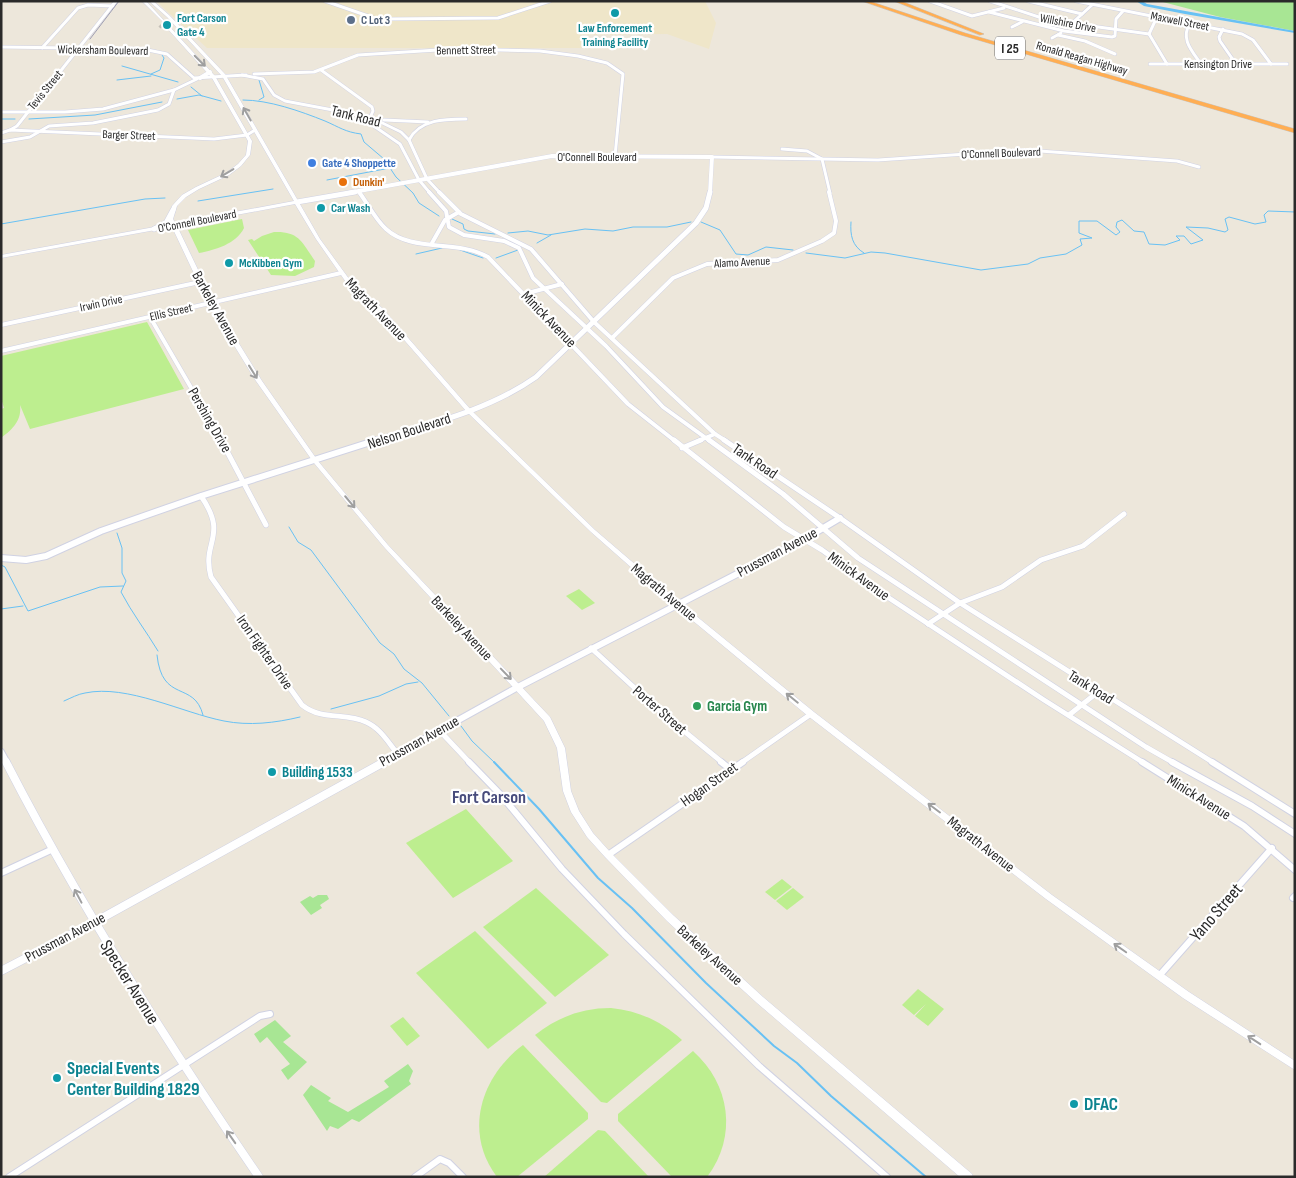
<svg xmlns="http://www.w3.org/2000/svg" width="1296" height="1178" font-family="'Sofia Sans Condensed',sans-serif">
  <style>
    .education { fill: #efe6c9 }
    .green { fill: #a8e694 }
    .pitch { fill: #bdee8f }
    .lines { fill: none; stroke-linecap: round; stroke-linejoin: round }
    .stream-far1 { stroke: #68c1f4; stroke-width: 1 }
    .stream { stroke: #68c1f4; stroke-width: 2 }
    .river { fill: #68c1f4; fill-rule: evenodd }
    .secondary-tunnel { stroke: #c6c1b8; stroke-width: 4.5; stroke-dasharray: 4.5 2; stroke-linecap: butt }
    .minor-far3-casing { stroke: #d0d2e3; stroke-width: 4 }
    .minor-far2-casing { stroke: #d0d2e3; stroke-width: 5 }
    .minor-far1-casing { stroke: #d0d2e3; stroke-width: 6 }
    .minor-casing { stroke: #d0d2e3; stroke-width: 8 }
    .tertiary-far3-casing { stroke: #d0d2e3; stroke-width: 4.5 }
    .tertiary-far2-casing { stroke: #d0d2e3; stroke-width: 6 }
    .tertiary-far1-casing { stroke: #d0d2e3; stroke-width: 8 }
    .tertiary-casing { stroke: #d0d2e3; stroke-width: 9 }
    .secondary-casing { stroke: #d0d2e3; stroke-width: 1 }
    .motorway-casing { stroke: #c8c8c8; stroke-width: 1 }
    .minor-far3 { stroke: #fff; stroke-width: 3 }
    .minor-far2 { stroke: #fff; stroke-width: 4 }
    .minor-far1 { stroke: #fff; stroke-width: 5 }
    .minor { stroke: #fff; stroke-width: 6 }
    .tertiary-far3 { stroke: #fff; stroke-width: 4 }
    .tertiary-far2 { stroke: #fff; stroke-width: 5 }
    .tertiary-far1 { stroke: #fff; stroke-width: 6 }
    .tertiary { stroke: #fff; stroke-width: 8 }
    .secondary { fill: #fff; fill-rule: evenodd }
    .motorway { fill: #ffae53; fill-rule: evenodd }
    .rail { stroke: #9d9eb5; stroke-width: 1 }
    .oneway { stroke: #9f9f9f }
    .culture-dot { fill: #0f9aa8; stroke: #fff; stroke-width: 2 }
    .service-dot { fill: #5c6f8a; stroke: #fff; stroke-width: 2 }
    .shop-dot { fill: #3f7fe0; stroke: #fff; stroke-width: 2 }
    .food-dot { fill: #e8710a; stroke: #fff; stroke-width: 2 }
    .leisure-dot { fill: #2e9e5b; stroke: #fff; stroke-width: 2 }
    .labels { text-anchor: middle; stroke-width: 4.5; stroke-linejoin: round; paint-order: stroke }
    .far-culture-label { font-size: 12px; font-weight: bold; fill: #0d838f; stroke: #fff; text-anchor: start }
    .far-service-label { font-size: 12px; font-weight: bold; fill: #4e5e75; stroke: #fff; text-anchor: start }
    .far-street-label { font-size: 12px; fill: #2a2a2a; stroke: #fff }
    .far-shop-label { font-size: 12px; font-weight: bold; fill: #366cbe; stroke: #fff; text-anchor: start }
    .far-food-label { font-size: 12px; font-weight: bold; fill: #c56008; stroke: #fff; text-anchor: start }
    .shield { fill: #fff; stroke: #6a6a6a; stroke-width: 1 }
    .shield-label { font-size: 14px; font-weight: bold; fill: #2a2a2a }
    .street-label { font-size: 15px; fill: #2a2a2a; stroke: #fff }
    .leisure-label { font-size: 15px; font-weight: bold; fill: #27864d; stroke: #fff; text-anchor: start }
    .culture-label { font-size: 15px; font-weight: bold; fill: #0d838f; stroke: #fff; text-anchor: start }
    .quarter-label { font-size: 18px; font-weight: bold; fill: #484c7c; stroke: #fff }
    .near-street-label { font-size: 18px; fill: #2a2a2a; stroke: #fff }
    .near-culture-label { font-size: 18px; font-weight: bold; fill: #0d838f; stroke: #fff; text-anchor: start }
  </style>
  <rect width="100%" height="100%" fill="#ede7db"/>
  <polygon class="education" points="156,1 705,1 716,23 709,49 667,34 580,35 598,48 207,48"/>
  <g class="green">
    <polygon points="1159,1 1295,2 1295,31 1220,17"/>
    <polygon points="318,895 327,895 329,899 320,905 322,908 311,915 300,902 310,896 313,898"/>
    <polygon points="275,1020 291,1036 283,1042 307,1062 288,1080 281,1070 290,1064 267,1037 260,1043 254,1034"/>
    <polygon points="408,1064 413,1071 409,1081 411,1084 359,1122 352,1119 338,1129 330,1126 327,1131 303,1095 311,1085 331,1098 328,1101 348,1112 389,1087 384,1081"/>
  </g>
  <g class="pitch">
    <path d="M242 219 244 228C236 244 215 250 199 253L188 230Z"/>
    <path d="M274 232C299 231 302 242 315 261L314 267 295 276 271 275 248 240 252 239 254 241 262 236Z"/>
    <path d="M147 322 184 389 30 429 20 405C22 420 13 429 1 438V409L4 408 1 398V356Z"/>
    <polygon points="579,589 595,603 582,610 566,596"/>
    <polygon points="466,809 513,861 453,898 406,843"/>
    <polygon points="782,879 792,887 775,900 765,892"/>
    <polygon points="536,888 609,955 555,997 483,927"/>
    <polygon points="793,888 804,897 787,910 776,901"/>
    <polygon points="475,931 547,1003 488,1049 416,973"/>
    <polygon points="918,989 944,1009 928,1026 915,1016 926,1004 914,1015 902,1005"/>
    <path d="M611 1008C639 1011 661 1021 682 1040L607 1103 601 1102 535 1035C558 1017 582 1008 611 1008Z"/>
    <polygon points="403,1017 420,1036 407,1046 390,1026"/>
    <path d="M523 1045 588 1113V1119L517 1177H497C463 1132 481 1076 523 1045Z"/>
    <path d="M693 1051C730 1084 738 1136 707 1177H672L618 1121V1114Z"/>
    <polygon points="598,1130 605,1131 649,1177 544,1177"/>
  </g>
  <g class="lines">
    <g class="stream-far1">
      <polyline points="136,51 144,52"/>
      <polyline points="122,66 178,82"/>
      <polyline points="151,74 160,70 164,58 162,55"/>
      <polyline points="117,80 151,76"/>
      <polyline points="259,80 264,97 259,100"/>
      <polyline points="191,87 202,96"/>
      <polyline points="177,99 199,95 221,101"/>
      <path d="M243 100C269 100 300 111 325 121 339 127 345 132 361 134L364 142 384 159 396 177 413 193 419 203 439 216"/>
      <polyline points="1,119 15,119"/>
      <polyline points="29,119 95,115 162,102"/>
      <polyline points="327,180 390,168"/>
      <polyline points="198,201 273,189"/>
      <polyline points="452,219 463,224 464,229 468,231 495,234"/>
      <polyline points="701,222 720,230 736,254 748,255 766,247 793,250"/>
      <path d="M851 222C850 235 852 246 864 253"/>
      <polyline points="1,224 145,199 165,198"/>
      <polyline points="508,233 528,231 548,235 585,229 613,231 633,227 667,227 691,222"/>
      <polyline points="537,243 551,235"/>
      <polyline points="460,250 483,258"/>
      <polyline points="806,253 845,258 871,252 885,253 981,270 1028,264 1040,258 1066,254 1082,245 1080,239 1092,238 1079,233 1079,221 1097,221 1116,235 1120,232 1116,227 1117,222 1122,220 1134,231 1144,232 1149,244 1165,245 1180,240 1176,236 1184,236 1191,244 1203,240 1186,227 1208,228 1225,232 1228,230 1225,219 1229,217 1255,224 1266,222 1264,215 1268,211 1295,212"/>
      <polyline points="416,254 442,248"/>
      <polyline points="496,258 518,250"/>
      <polyline points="289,527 298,542 311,550 380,643 394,654 404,669 422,683 449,716"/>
      <path d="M117 533 122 548V573L126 581 121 592C132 613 146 631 158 651"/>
      <polyline points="1,565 5,567 28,611 100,587 123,586"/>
      <polyline points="1,609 23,606"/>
      <path d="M157 655C162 704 194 680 203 715"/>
      <path d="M64 701C71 698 78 694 85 693 127 684 183 713 224 721 249 726 275 723 300 717"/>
      <polyline points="331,709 379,696 406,684 418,682"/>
      <polyline points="461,726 472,741 495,763"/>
    </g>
    <polyline class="stream" points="494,762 539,809 598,878 632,908 706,983 774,1046 797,1063 831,1096 926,1177"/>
    <polygon class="river" points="1136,1 1142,1 1147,4 1295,31 1295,33 1185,14 1144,6"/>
    <g class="secondary-tunnel">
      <polyline points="168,24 170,25"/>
      <polyline points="160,25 162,27"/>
    </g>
    <defs>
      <g id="minor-far3">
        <polyline points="325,1 374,18 385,19 498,18 550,1"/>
        <polyline points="930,1 972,16 1004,8"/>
        <polyline points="990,1 1048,20 1149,34"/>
        <polyline points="1028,1 1082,14"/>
        <polyline points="1076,1 1242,34 1253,40 1271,64"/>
        <polyline points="989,12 1064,31 1112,37 1115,36 1116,19 1123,11"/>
        <polyline points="1157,17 1149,34 1167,64"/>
        <path d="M1190 23C1180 39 1192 51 1201 64"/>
        <polyline points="1069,26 1092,5"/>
        <polyline points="1012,27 1022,22"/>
        <polyline points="1223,29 1219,37 1220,41 1236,64"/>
        <polyline points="1058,35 1085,41 1115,54"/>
        <polyline points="1052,38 1061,33"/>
        <polyline points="1,47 143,49 167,54 194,78 246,75"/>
        <polyline points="42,48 78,8 88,5 113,6"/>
        <polyline points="1150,64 1287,64"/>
        <polyline points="321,70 372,107 373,111 368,122 400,144 419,180 430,193"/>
        <polyline points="254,74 314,72 358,55 454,49 540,51 578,56 607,63 623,74 615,156"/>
        <polyline points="242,75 263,79 274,95 285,101 370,117 401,132 409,140 427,179 440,193"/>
        <polyline points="1,112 65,112 103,109 174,90"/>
        <polyline points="384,120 428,122"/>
        <polyline points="10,130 17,126 116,1"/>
        <polyline points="1,133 10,130 214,139 247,135 255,130"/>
        <path d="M409 140C420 119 445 119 466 119"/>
        <polyline points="1,142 30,137 49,126 93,123 158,110 169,104 174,90 197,79"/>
        <polyline points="782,149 807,151 822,159 830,193"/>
        <polyline points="712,157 878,160 1026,150 1177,161 1199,167"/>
        <polyline points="359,191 360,193"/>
      </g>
      <g id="minor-far2">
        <path d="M359 192C368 204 375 219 386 229 412 253 457 239 488 257L628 404 675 441"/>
        <polyline points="429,192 446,211 449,227 464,235 504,241 519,248 533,278 606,346 663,407 710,441"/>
        <polyline points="439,192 461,214 531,249 594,322 715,434 726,441"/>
        <polyline points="432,243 445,220 459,212"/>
        <polyline points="524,294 562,284"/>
        <polyline points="150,317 222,441"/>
        <polyline points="1,325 200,282"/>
        <polyline points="612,338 673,278 707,264 778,260 822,241 834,233 836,221 829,192"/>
        <polyline points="1,351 341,273"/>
        <polyline points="698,441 715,434"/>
      </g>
      <g id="minor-far1">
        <polyline points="221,440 266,525"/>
        <polyline points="674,440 784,527 822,550 886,596 1044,700 1144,763"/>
        <polyline points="709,440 783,494 858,558 1146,747 1174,763"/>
        <polyline points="724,440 840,518 960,603 1214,763"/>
        <polyline points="682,448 701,440"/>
        <path d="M201 496C229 537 201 541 211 577L302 705C322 721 345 712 366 722 380 728 388 742 397 753"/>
        <polyline points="928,624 960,603 1002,587 1041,560 1083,546 1124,514"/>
        <polyline points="591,648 662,713 723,763"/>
        <polyline points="1069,715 1098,692"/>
        <polyline points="439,730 470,763"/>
        <polyline points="741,763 811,714"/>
      </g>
      <g id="minor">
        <polyline points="469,762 501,795 562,869 624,934 759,1066 887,1177"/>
        <polyline points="721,762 730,769"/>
        <polyline points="1142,762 1244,826 1295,870"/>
        <polyline points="1172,762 1252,806 1295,834"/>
        <polyline points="1212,762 1295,814"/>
        <polyline points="608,855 743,762"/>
        <polyline points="1,873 53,849"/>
        <polyline points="1293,898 1295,896"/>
        <polyline points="1159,976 1272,848"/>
        <polyline points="9,1177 260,1016 270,1014"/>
        <polyline points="415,1177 440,1159 449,1163 463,1177"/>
      </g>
      <g id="tertiary-far3">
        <polyline points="200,78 210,72"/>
        <polyline points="348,193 552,156 712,157 710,193"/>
      </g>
      <g id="tertiary-far2">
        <polyline points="297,202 355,192"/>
        <polyline points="154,229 166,223 173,210"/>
        <path d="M373 441C429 424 488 411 536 377L696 223 706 208 710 192"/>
      </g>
      <g id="tertiary-far1">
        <polyline points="1,558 26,560 46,556 101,531 201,496 377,440"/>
        <polyline points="1,752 7,763"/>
        <polyline points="381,763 518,687 803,540 840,518"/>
      </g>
      <g id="tertiary">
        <path d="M6 762C80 906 167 1043 259 1177"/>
        <polyline points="1,971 93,923 384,762"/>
      </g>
      <polygon id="secondary" points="142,1 146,1 215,76 252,141 250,155 241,166 229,175 199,189 186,197 177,206 173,219 175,223 294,201 222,76 167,17 149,1 153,1 169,15 225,74 320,239 352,283 382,308 471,410 595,530 679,602 814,712 1052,895 1189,992 1295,1061 1295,1070 1183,998 1046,899 808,716 675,606 591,532 467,412 378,310 348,285 316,239 295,204 177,226 214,303 262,381 318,461 388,545 550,717 565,748 571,791 579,811 593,833 611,853 673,915 763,997 972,1174 973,1177 960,1177 757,1003 667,921 605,857 587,837 571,812 563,791 557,748 544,721 384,547 314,463 256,381 208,303 172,227 1,258 1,255 171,224 169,219 172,206 182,195 196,187 226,173 238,164 246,155 248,141 212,78 166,27 166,25"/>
      <g id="motorway">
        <polygon points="862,1 869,1 965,33 1295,129 1295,133 961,35"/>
        <polygon points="894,1 901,1 984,34 980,35"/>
      </g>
    </defs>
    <use href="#minor-far3" class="minor-far3-casing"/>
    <use href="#minor-far2" class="minor-far2-casing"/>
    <use href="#minor-far1" class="minor-far1-casing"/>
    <use href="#minor" class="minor-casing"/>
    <use href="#tertiary-far3" class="tertiary-far3-casing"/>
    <use href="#tertiary-far2" class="tertiary-far2-casing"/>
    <use href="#tertiary-far1" class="tertiary-far1-casing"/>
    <use href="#tertiary" class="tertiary-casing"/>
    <use href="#secondary" class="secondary-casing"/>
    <use href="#motorway" class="motorway-casing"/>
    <use href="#minor-far3" class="minor-far3"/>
    <use href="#minor-far2" class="minor-far2"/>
    <use href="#minor-far1" class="minor-far1"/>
    <use href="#minor" class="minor"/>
    <use href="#tertiary-far3" class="tertiary-far3"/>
    <use href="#tertiary-far2" class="tertiary-far2"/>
    <use href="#tertiary-far1" class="tertiary-far1"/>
    <use href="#tertiary" class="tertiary"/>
    <use href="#secondary" class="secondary"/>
    <use href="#motorway" class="motorway"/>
    <polyline class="rail" points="90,39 119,1"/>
  </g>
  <defs><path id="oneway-shaft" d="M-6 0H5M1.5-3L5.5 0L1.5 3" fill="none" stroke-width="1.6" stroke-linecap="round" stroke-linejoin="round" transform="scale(1.25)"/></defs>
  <g class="oneway">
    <use href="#oneway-shaft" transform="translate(200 61) rotate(45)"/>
    <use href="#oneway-shaft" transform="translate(247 114) rotate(-120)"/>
    <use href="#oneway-shaft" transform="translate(227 173) rotate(149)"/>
    <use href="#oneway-shaft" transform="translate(253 372) rotate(58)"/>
    <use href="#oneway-shaft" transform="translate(350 502) rotate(50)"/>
    <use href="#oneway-shaft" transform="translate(506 674) rotate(46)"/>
    <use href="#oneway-shaft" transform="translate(792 698) rotate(-141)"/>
    <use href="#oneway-shaft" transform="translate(934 808) rotate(-143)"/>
    <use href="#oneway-shaft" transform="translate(78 896) rotate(-118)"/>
    <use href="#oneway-shaft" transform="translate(1120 948) rotate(-145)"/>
    <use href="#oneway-shaft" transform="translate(1254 1040) rotate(-147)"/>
    <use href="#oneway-shaft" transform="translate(231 1137) rotate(-125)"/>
  </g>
  <g class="culture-dot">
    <circle cx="615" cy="13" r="5"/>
    <circle cx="167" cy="25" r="5"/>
    <circle cx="321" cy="208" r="5"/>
    <circle cx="229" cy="263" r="5"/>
    <circle cx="272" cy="772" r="5"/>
    <circle cx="57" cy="1078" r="5"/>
    <circle cx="1074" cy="1104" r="5"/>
  </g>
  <circle class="service-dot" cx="351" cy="20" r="5"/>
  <circle class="shop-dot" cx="312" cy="163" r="5"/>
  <circle class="food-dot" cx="343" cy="182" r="5"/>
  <circle class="leisure-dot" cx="697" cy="706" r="5"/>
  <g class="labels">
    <g class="far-culture-label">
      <text x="177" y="22">Fort Carson<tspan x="177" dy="14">Gate 4</tspan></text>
      <text x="615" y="32" text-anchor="middle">Law Enforcement<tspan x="615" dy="14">Training Facility</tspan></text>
      <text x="331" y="212">Car Wash</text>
      <text x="239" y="267">McKibben Gym</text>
    </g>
    <g class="far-service-label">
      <text x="361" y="24">C Lot 3</text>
    </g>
    <g class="far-street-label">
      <text transform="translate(1180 21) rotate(11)" y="4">Maxwell Street</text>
      <text transform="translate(1068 23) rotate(11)" y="4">Willshire Drive</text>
      <text transform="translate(103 50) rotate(1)" y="4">Wickersham Boulevard</text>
      <text transform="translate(466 50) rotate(-1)" y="4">Bennett Street</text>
      <text transform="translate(1082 58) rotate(16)" y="4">Ronald Reagan Highway</text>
      <text x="1218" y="68">Kensington Drive</text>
      <text transform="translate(45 90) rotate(-51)" y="4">Tevis Street</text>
      <text transform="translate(129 135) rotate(2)" y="4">Barger Street</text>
      <text transform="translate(1001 153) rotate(-2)" y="4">O'Connell Boulevard</text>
      <text x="597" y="161">O'Connell Boulevard</text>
      <text transform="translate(197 221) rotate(-11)" y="4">O'Connell Boulevard</text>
      <text transform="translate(742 262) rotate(-3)" y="4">Alamo Avenue</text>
      <text transform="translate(101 303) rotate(-12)" y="4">Irwin Drive</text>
      <text transform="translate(171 312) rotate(-13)" y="4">Ellis Street</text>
    </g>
    <g class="far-shop-label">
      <text x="322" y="167">Gate 4 Shoppette</text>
    </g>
    <g class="far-food-label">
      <text x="353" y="186">Dunkin'</text>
    </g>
    <rect class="shield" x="995" y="36.5" width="30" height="23" rx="4"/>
    <g class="shield-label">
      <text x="1010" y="53">I 25</text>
    </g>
    <g class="street-label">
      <text transform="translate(356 116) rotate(14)" y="5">Tank Road</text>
      <text transform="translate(216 308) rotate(61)" y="5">Barkeley Avenue</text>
      <text transform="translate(376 309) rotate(46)" y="5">Magrath Avenue</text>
      <text transform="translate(549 319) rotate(46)" y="5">Minick Avenue</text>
      <text transform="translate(210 420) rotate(60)" y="5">Pershing Drive</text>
      <text transform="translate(409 431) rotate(-18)" y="5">Nelson Boulevard</text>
      <text transform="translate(755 461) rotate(34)" y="5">Tank Road</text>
      <text transform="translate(777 552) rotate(-28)" y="5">Prussman Avenue</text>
      <text transform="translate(859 576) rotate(36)" y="5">Minick Avenue</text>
      <text transform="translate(664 592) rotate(40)" y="5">Magrath Avenue</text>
      <text transform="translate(462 628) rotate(47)" y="5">Barkeley Avenue</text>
      <text transform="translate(265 652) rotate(55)" y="5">Iron Fighter Drive</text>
      <text transform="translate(1091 687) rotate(32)" y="5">Tank Road</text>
      <text transform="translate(660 710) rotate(41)" y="5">Porter Street</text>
      <text transform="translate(419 741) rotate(-29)" y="5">Prussman Avenue</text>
      <text transform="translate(709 784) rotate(-35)" y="5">Hogan Street</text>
      <text transform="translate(1199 797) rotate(32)" y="5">Minick Avenue</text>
      <text transform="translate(981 844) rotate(38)" y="5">Magrath Avenue</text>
      <text transform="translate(65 937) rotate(-28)" y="5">Prussman Avenue</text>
      <text transform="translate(710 955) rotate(42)" y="5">Barkeley Avenue</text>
    </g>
    <g class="leisure-label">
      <text x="707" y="711">Garcia Gym</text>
    </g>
    <g class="culture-label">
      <text x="282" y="777">Building 1533</text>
    </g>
    <g class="quarter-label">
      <text x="489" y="803">Fort Carson</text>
    </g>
    <g class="near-street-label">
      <text transform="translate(1216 912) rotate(-49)" y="6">Yano Street</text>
      <text transform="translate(130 982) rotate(58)" y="6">Specker Avenue</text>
    </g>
    <g class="near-culture-label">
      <text x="67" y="1074">Special Events<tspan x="67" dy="21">Center Building 1829</tspan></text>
      <text x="1084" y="1110">DFAC</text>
    </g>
  </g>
  <rect width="1296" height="1178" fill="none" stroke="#2a2a2a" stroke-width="5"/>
</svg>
